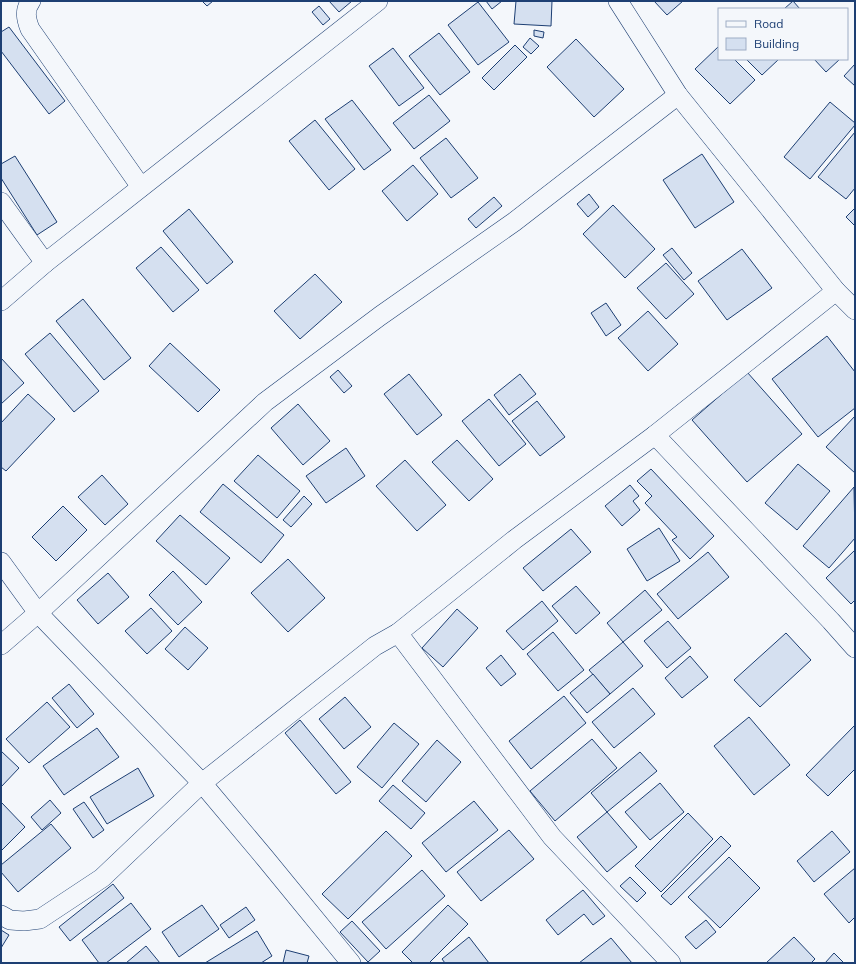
<svg xmlns="http://www.w3.org/2000/svg" width="856" height="964" font-family="Mulish,sans-serif">
  <style>
    .building { fill: #d5e0f0; stroke: #1d3f73 }
    .lines { fill: none; stroke-linecap: round; stroke-linejoin: round }
    .minor-casing { stroke: #1d3f73; stroke-width: 20 }
    .minor { stroke: #f4f7fb; stroke-width: 19 }
  </style>
  <rect width="100%" height="100%" fill="#f4f7fb"/>
  <g class="building">
    <polygon points="202,1 213,1 207,6"/>
    <polygon points="329,1 352,1 339,12"/>
    <polygon points="486,1 502,1 492,9"/>
    <polygon points="516,1 552,1 551,26 514,24"/>
    <polygon points="654,1 683,1 667,15"/>
    <polygon points="793,1 800,9 784,9"/>
    <polygon points="478,2 509,42 478,65 448,25"/>
    <polygon points="319,6 330,19 323,25 312,12"/>
    <polygon points="9,27 65,101 49,114 1,51 1,32"/>
    <polygon points="534,30 544,32 543,38 534,36"/>
    <polygon points="439,33 470,72 440,95 409,56"/>
    <polygon points="530,38 539,46 531,54 523,47"/>
    <polygon points="576,39 624,89 594,117 547,67"/>
    <polygon points="515,45 527,57 494,90 482,78"/>
    <polygon points="719,46 719,59 734,59 755,80 730,104 695,69"/>
    <polygon points="393,48 424,88 399,106 369,66"/>
    <polygon points="746,59 779,59 762,75"/>
    <polygon points="814,59 840,59 826,72"/>
    <polygon points="855,64 855,86 844,76"/>
    <polygon points="429,95 450,121 414,149 393,123"/>
    <polygon points="352,100 391,150 364,170 325,119"/>
    <polygon points="830,102 855,123 855,125 810,179 784,157"/>
    <polygon points="315,120 355,169 329,190 289,141"/>
    <polygon points="855,132 855,188 846,199 818,177"/>
    <polygon points="446,138 478,178 451,198 420,158"/>
    <polygon points="702,154 734,202 695,228 663,180"/>
    <polygon points="15,156 57,222 37,235 1,178 1,164"/>
    <polygon points="413,165 438,194 407,221 382,191"/>
    <polygon points="589,194 599,207 588,217 577,204"/>
    <polygon points="494,197 502,206 476,228 468,219"/>
    <polygon points="613,205 655,249 625,278 583,234"/>
    <polygon points="855,208 855,226 846,217"/>
    <polygon points="189,209 233,262 207,284 163,231"/>
    <polygon points="161,247 199,290 173,312 136,268"/>
    <polygon points="672,248 692,273 684,280 663,255"/>
    <polygon points="742,249 772,288 727,320 698,281"/>
    <polygon points="666,263 694,294 666,319 637,288"/>
    <polygon points="315,274 342,302 300,339 274,311"/>
    <polygon points="83,299 131,358 104,380 56,321"/>
    <polygon points="606,303 621,325 606,336 591,313"/>
    <polygon points="648,311 678,344 648,371 618,338"/>
    <polygon points="50,333 99,391 74,412 25,354"/>
    <polygon points="827,336 855,372 855,408 818,437 772,379"/>
    <polygon points="170,343 220,390 198,412 149,366"/>
    <polygon points="1,358 24,383 1,404"/>
    <polygon points="338,370 352,386 344,393 330,377"/>
    <polygon points="747,372 802,434 747,482 692,420"/>
    <polygon points="409,374 442,415 417,435 384,394"/>
    <polygon points="520,374 536,394 509,415 494,395"/>
    <polygon points="28,394 55,419 6,471 1,467 1,423"/>
    <polygon points="489,399 526,444 499,466 462,421"/>
    <polygon points="537,401 565,437 540,456 512,421"/>
    <polygon points="298,404 330,441 303,465 271,428"/>
    <polygon points="855,416 855,473 826,447"/>
    <polygon points="457,440 493,479 469,501 432,462"/>
    <polygon points="346,448 365,476 326,503 306,476"/>
    <polygon points="258,455 300,491 277,518 234,481"/>
    <polygon points="405,460 446,505 417,531 376,486"/>
    <polygon points="798,464 830,491 797,530 765,503"/>
    <polygon points="651,469 714,536 690,559 672,540 677,537 645,503 652,496 637,481"/>
    <polygon points="102,475 128,504 105,525 78,497"/>
    <polygon points="223,484 284,535 261,563 200,512"/>
    <polygon points="630,485 639,496 633,501 640,510 622,526 605,506"/>
    <polygon points="854,487 855,538 829,568 803,546"/>
    <polygon points="304,496 312,504 291,527 283,520"/>
    <polygon points="63,506 87,530 56,561 32,537"/>
    <polygon points="180,515 230,558 206,585 156,541"/>
    <polygon points="659,528 680,561 647,581 627,549"/>
    <polygon points="571,529 591,552 543,591 523,568"/>
    <polygon points="855,550 855,600 851,604 826,578"/>
    <polygon points="708,552 729,577 678,619 657,594"/>
    <polygon points="288,559 325,598 288,632 251,593"/>
    <polygon points="173,571 202,602 178,625 149,595"/>
    <polygon points="108,573 129,597 98,624 77,600"/>
    <polygon points="576,586 600,613 576,634 552,606"/>
    <polygon points="645,590 662,610 623,642 607,623"/>
    <polygon points="542,601 558,621 523,650 506,631"/>
    <polygon points="151,608 172,631 147,654 125,631"/>
    <polygon points="457,609 478,628 443,667 422,648"/>
    <polygon points="668,621 691,648 667,668 644,641"/>
    <polygon points="185,627 208,648 188,670 165,649"/>
    <polygon points="553,632 584,670 558,691 527,654"/>
    <polygon points="786,633 811,660 760,707 734,680"/>
    <polygon points="623,642 643,666 610,694 589,670"/>
    <polygon points="501,655 516,674 501,686 486,668"/>
    <polygon points="690,656 708,677 682,698 665,678"/>
    <polygon points="593,674 610,694 587,713 570,693"/>
    <polygon points="69,684 94,714 77,728 52,698"/>
    <polygon points="633,688 655,714 614,748 592,722"/>
    <polygon points="564,696 586,723 531,769 509,741"/>
    <polygon points="345,697 371,727 344,749 319,719"/>
    <polygon points="47,702 70,727 29,763 6,739"/>
    <polygon points="749,717 790,765 754,795 714,746"/>
    <polygon points="300,720 351,782 336,794 285,733"/>
    <polygon points="394,723 419,744 382,788 357,767"/>
    <polygon points="855,725 855,769 828,796 806,775"/>
    <polygon points="97,728 119,757 64,795 43,766"/>
    <polygon points="592,739 617,768 555,821 530,791"/>
    <polygon points="437,740 461,762 426,802 402,781"/>
    <polygon points="1,751 19,768 1,787"/>
    <polygon points="640,752 657,771 607,812 591,793"/>
    <polygon points="138,768 154,796 107,824 90,797"/>
    <polygon points="660,783 684,812 650,840 625,812"/>
    <polygon points="393,785 425,813 411,829 379,801"/>
    <polygon points="50,800 61,813 42,830 31,817"/>
    <polygon points="474,801 498,830 446,872 422,843"/>
    <polygon points="84,802 104,830 93,838 73,809"/>
    <polygon points="2,803 25,827 1,851 1,804"/>
    <polygon points="607,812 637,847 607,872 577,837"/>
    <polygon points="688,813 713,839 661,892 635,866"/>
    <polygon points="51,824 71,848 18,892 1,872 1,865"/>
    <polygon points="509,830 534,859 481,901 457,872"/>
    <polygon points="386,831 412,856 348,919 322,894"/>
    <polygon points="832,831 850,852 814,882 797,861"/>
    <polygon points="721,836 731,846 671,905 661,896"/>
    <polygon points="729,857 760,888 720,928 688,897"/>
    <polygon points="855,868 855,917 849,923 824,894"/>
    <polygon points="422,870 445,896 386,949 362,922"/>
    <polygon points="630,877 646,893 637,902 620,886"/>
    <polygon points="113,884 124,898 70,941 59,927"/>
    <polygon points="583,890 605,916 593,925 584,914 558,935 546,920"/>
    <polygon points="131,903 151,929 106,963 99,963 82,940"/>
    <polygon points="202,905 219,929 179,957 162,932"/>
    <polygon points="448,905 468,924 429,963 413,963 402,952"/>
    <polygon points="246,907 255,920 229,938 220,925"/>
    <polygon points="706,920 716,932 696,949 685,937"/>
    <polygon points="352,921 380,951 368,962 340,932"/>
    <polygon points="1,930 9,935 1,948"/>
    <polygon points="257,931 272,956 261,963 205,963"/>
    <polygon points="469,937 489,963 445,963 442,959"/>
    <polygon points="794,937 815,959 811,963 766,963"/>
    <polygon points="611,938 632,963 579,963"/>
    <polygon points="146,946 160,963 126,963"/>
    <polygon points="286,950 309,956 307,963 283,963"/>
    <polygon points="834,953 844,963 825,963"/>
  </g>
  <g class="lines">
    <defs>
      <g id="minor">
        <path d="M31 1C24 10 26 19 30 29L141 187"/>
        <polyline points="618,1 678,95 836,291 855,310"/>
        <polyline points="1,202 45,263"/>
        <polyline points="1,301 45,263 378,1"/>
        <polyline points="655,435 831,621 855,648"/>
        <polyline points="1,562 38,613 202,783 265,858 351,963"/>
        <polyline points="398,633 552,837 671,963"/>
        <polyline points="1,645 38,613 265,402 380,316 514,222 678,95"/>
        <polyline points="1,915 10,920 24,921 40,919 102,878 202,783 375,646 398,633 514,540 655,435 836,291"/>
      </g>
    </defs>
    <use href="#minor" class="minor-casing"/>
    <use href="#minor" class="minor"/>
  </g>
  <rect width="856" height="964" fill="none" stroke="#1d3f73" stroke-width="4"/>
  <rect x="718" y="8" width="130" height="52" fill="#f4f7fb" stroke="#9eadc5"/>
  <rect x="726" y="21" width="20" height="6" fill="#f4f7fb" stroke="#9eadc5"/>
  <text x="754" y="28" font-size="12" fill="#1d3f73">Road</text>
  <rect x="726" y="38" width="20" height="12" fill="#d5e0f0" stroke="#9eadc5"/>
  <text x="754" y="48" font-size="12" fill="#1d3f73">Building</text>
</svg>
